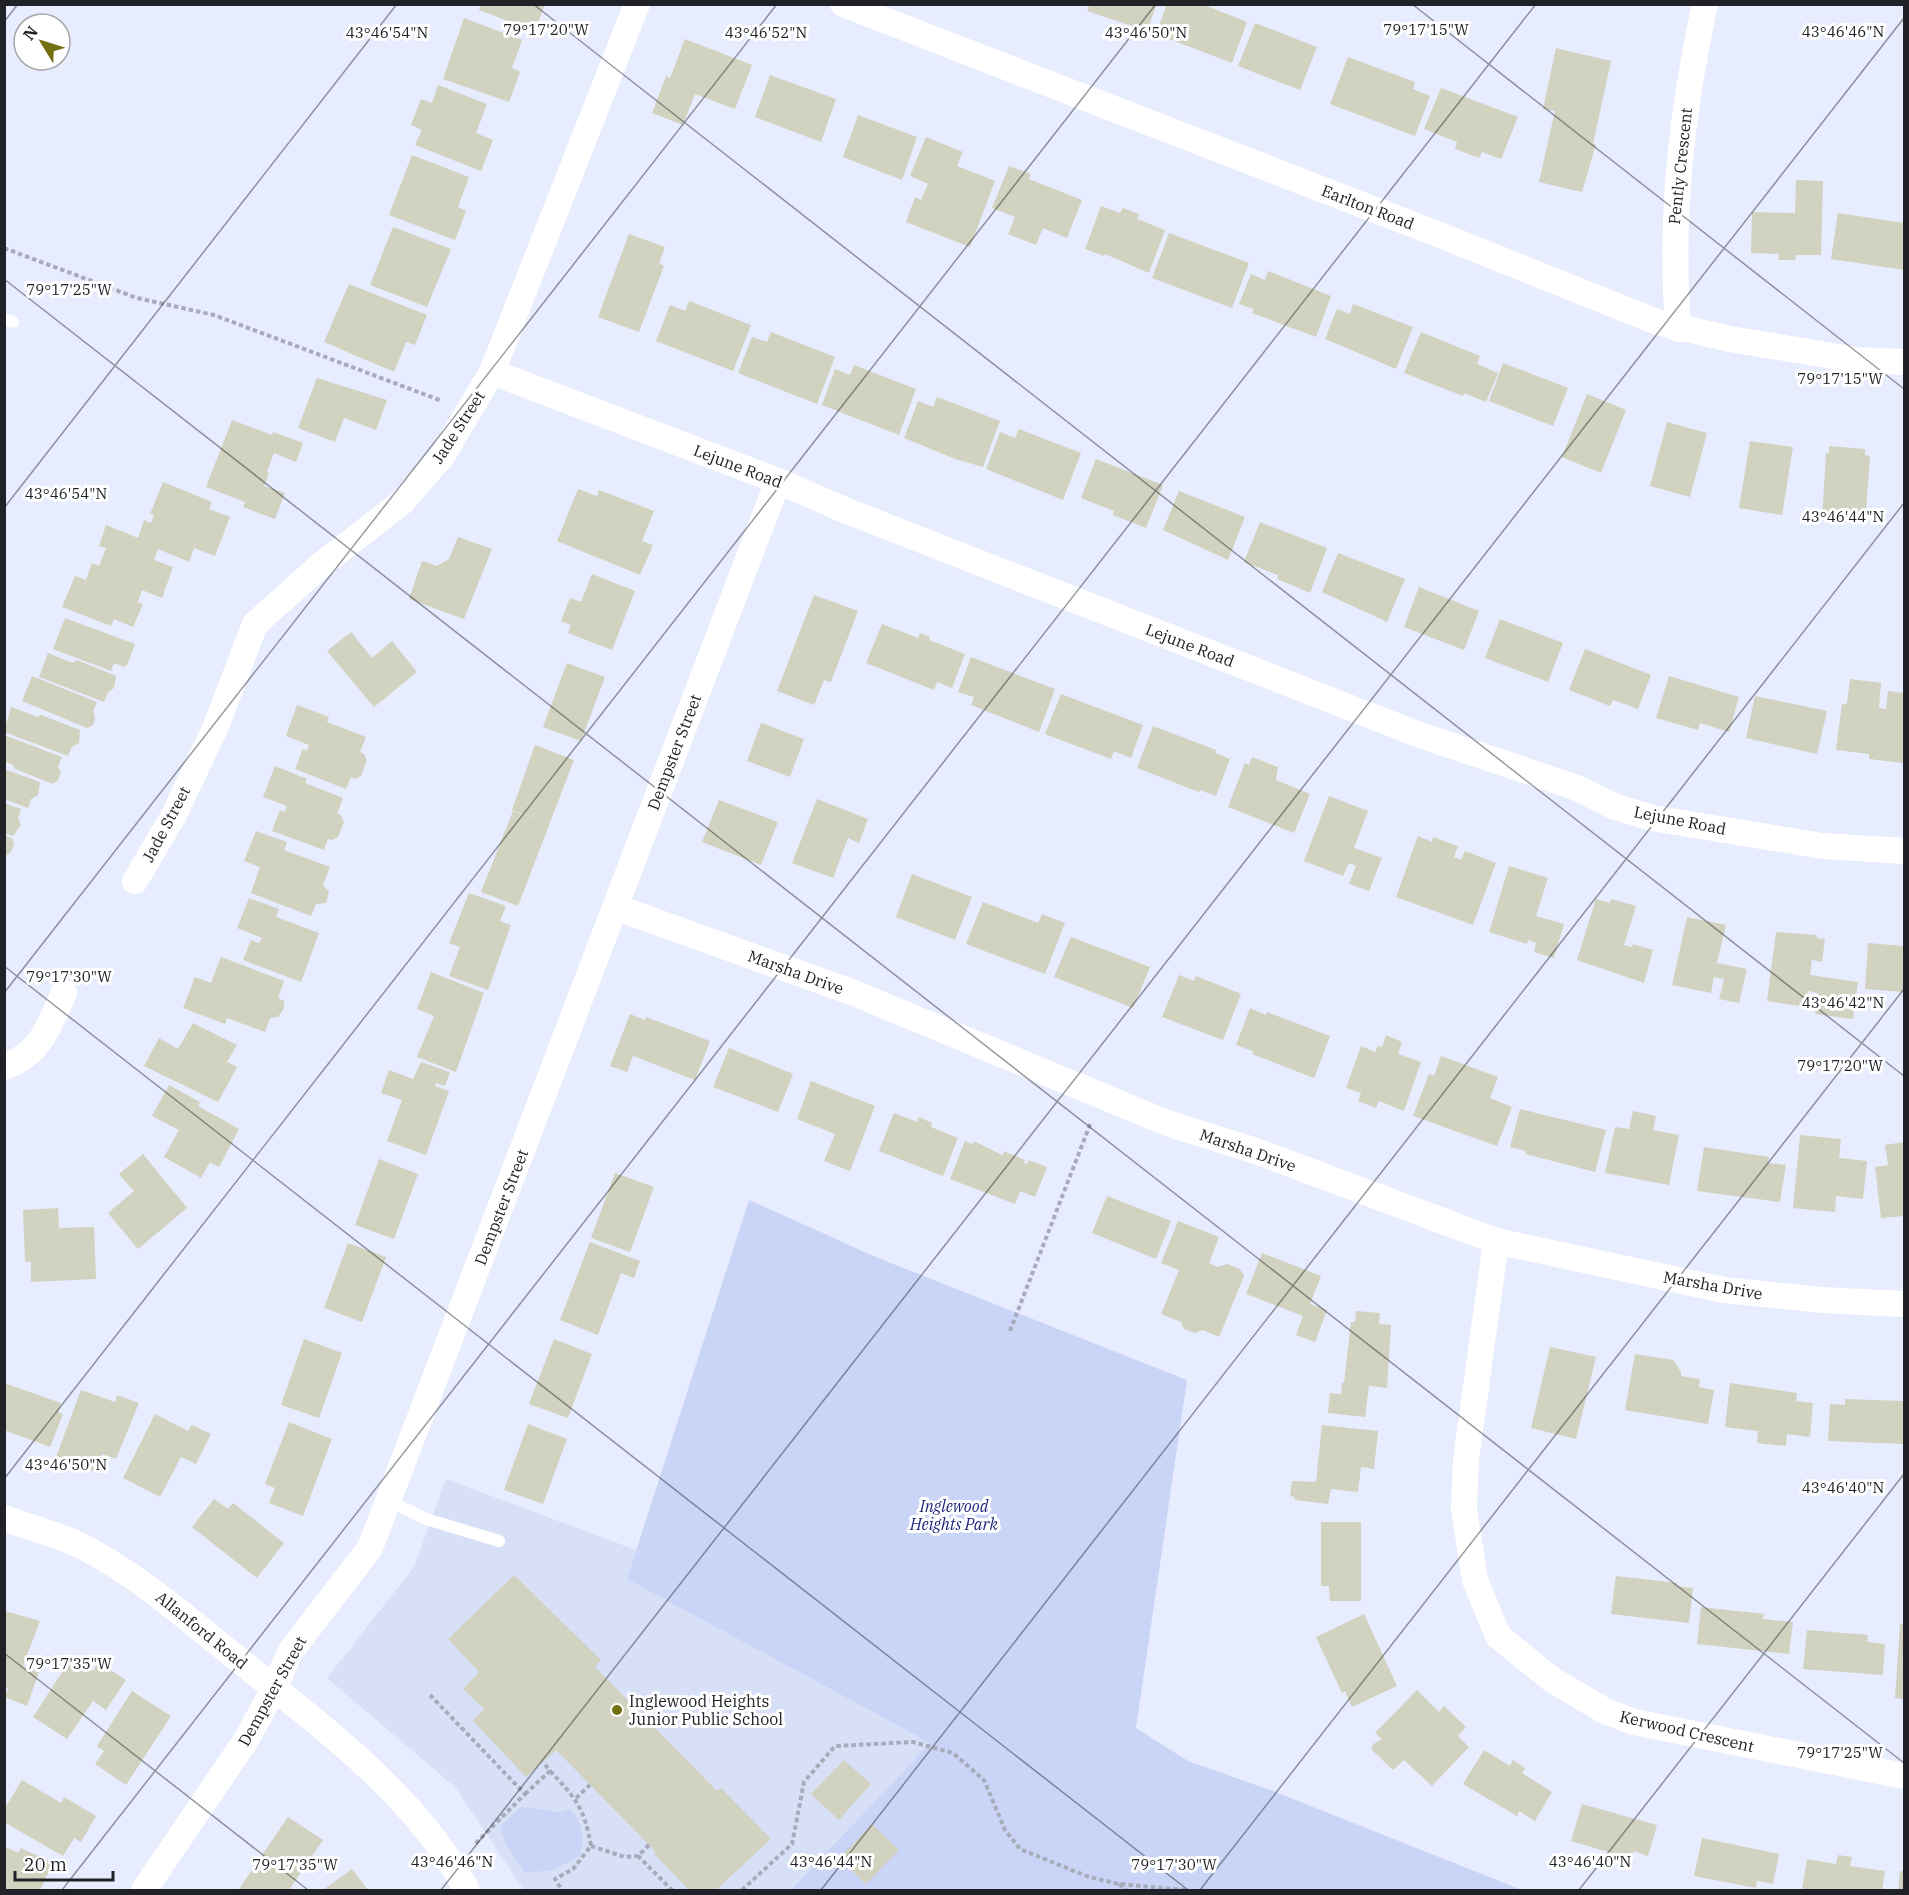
<svg xmlns="http://www.w3.org/2000/svg" width="1909" height="1895" font-family="'IBM Plex Serif',serif">
  <style>
    .built { fill: #d8e0f8 }
    .green { fill: #cad4f6 }
    .building { fill: #d2d2c0 }
    .lines { fill: none; stroke-linecap: round; stroke-linejoin: round }
    .path { stroke: #a8acba; stroke-width: 4; stroke-dasharray: 4.5 3; stroke-linecap: butt }
    .service { stroke: #fff; stroke-width: 12 }
    .minor { stroke: #fff; stroke-width: 26 }
    .ticks { fill: none; stroke: #202228; stroke-width: 1.5; stroke-opacity: 0.45 }
    .poi-dot { fill: #747011; stroke: #fff; stroke-width: 2 }
    .labels { text-anchor: middle; stroke-width: 6; stroke-linejoin: round; paint-order: stroke }
    .street-label { font-size: 16px; fill: #202228; stroke: #fff }
    .park-label { font-size: 16px; font-style: italic; fill: #1f287c; stroke: #fff }
    .poi-label { font-size: 16px; fill: #202228; stroke: #fff; text-anchor: start }
    .ticks-label { font-size: 15px; text-anchor: middle; fill: #202228; stroke: #fff; stroke-width: 6; stroke-linejoin: round; paint-order: stroke }
  </style>
  <rect width="100%" height="100%" fill="#e7ecfe"/>
  <polygon class="built" points="446,1479 636,1550 627,1579 930,1743 791,1890 524,1890 455,1787 327,1678 414,1567"/>
  <g class="green">
    <polygon points="749,1200 878,1258 1187,1380 1136,1728 1188,1761 1273,1791 1522,1890 791,1890 930,1743 627,1579"/>
    <path d="M520 1807 561 1812 570 1809C583 1822 585 1839 580 1856L553 1870 525 1873 507 1846 500 1827Z"/>
  </g>
  <g class="building">
    <polygon points="481,4 545,4 535,31 479,10"/>
    <polygon points="1090,4 1157,4 1147,31 1087,11"/>
    <polygon points="1167,4 1202,4 1247,22 1232,63 1156,34"/>
    <polygon points="464,18 522,40 512,68 520,72 509,102 443,79"/>
    <polygon points="1255,23 1317,47 1300,90 1238,66"/>
    <polygon points="685,39 752,65 735,109 695,94 683,125 652,113 666,76 670,78"/>
    <polygon points="1556,48 1611,61 1593,144 1596,144 1582,192 1539,182 1555,111 1543,109"/>
    <polygon points="1348,57 1415,82 1413,89 1430,96 1415,136 1330,104"/>
    <polygon points="770,75 836,99 821,142 755,117"/>
    <polygon points="438,85 487,104 476,133 493,140 481,171 415,145 422,130 411,125 421,99 432,103"/>
    <polygon points="1441,88 1518,117 1501,159 1482,152 1479,158 1455,149 1457,142 1424,129"/>
    <polygon points="858,115 917,137 902,180 843,157"/>
    <polygon points="926,137 963,152 957,166 995,181 970,247 906,222 915,197 921,200 928,184 910,176"/>
    <polygon points="412,155 469,177 458,207 466,211 455,240 389,215"/>
    <polygon points="1009,166 1031,174 1029,179 1082,200 1067,238 1043,228 1036,245 1008,234 1015,217 992,208"/>
    <polygon points="1796,180 1823,181 1821,255 1796,255 1795,260 1778,260 1779,254 1751,253 1752,212 1795,213"/>
    <polygon points="1101,206 1120,213 1123,208 1139,214 1137,219 1165,230 1149,273 1105,254 1104,256 1085,249"/>
    <polygon points="1838,213 1904,223 1904,270 1831,259"/>
    <polygon points="393,227 451,249 427,307 370,285"/>
    <polygon points="1169,233 1249,263 1232,308 1152,278"/>
    <polygon points="629,234 665,247 659,263 664,266 639,332 598,317"/>
    <polygon points="1268,271 1331,296 1316,337 1252,313 1254,309 1239,304 1251,274 1265,280"/>
    <polygon points="349,284 427,315 415,345 406,342 394,372 324,342"/>
    <polygon points="689,301 751,325 733,371 656,341 670,305 685,311"/>
    <polygon points="1353,304 1413,327 1396,369 1325,339 1337,309 1350,314"/>
    <polygon points="771,332 835,357 817,404 738,373 752,337 767,342"/>
    <polygon points="1421,332 1480,356 1477,364 1498,373 1486,402 1464,393 1463,396 1404,373"/>
    <polygon points="1503,363 1568,388 1553,426 1489,401"/>
    <polygon points="854,365 916,389 899,435 822,405 835,369 850,375"/>
    <polygon points="317,378 387,400 376,430 344,418 335,442 298,428"/>
    <polygon points="1587,394 1626,410 1601,473 1562,457"/>
    <polygon points="937,397 1000,421 983,467 955,459 904,438 918,401 933,407"/>
    <polygon points="232,420 272,435 273,432 303,443 296,462 274,453 267,472 269,473 264,486 285,493 275,519 243,507 245,502 206,487"/>
    <polygon points="1667,422 1707,433 1690,497 1650,486"/>
    <polygon points="1019,429 1081,453 1063,500 986,469 1000,432 1015,438"/>
    <polygon points="1750,441 1793,447 1782,515 1739,508"/>
    <polygon points="1829,446 1865,449 1865,455 1870,456 1865,523 1822,520 1826,453 1829,453"/>
    <polygon points="1096,459 1163,485 1146,528 1113,515 1114,511 1081,498"/>
    <polygon points="163,482 212,502 209,509 230,517 215,556 194,548 189,562 158,549 154,560 173,567 162,598 142,590 138,602 143,604 133,627 114,619 111,626 62,607 75,576 86,580 92,563 99,566 106,548 99,546 106,525 138,538 144,520 151,523 154,515 150,514"/>
    <polygon points="578,489 597,496 599,490 654,511 642,541 653,545 640,575 557,541"/>
    <polygon points="1179,491 1245,517 1228,560 1163,530"/>
    <polygon points="1260,522 1327,548 1310,593 1277,579 1278,575 1244,562"/>
    <polygon points="458,537 492,549 464,619 409,599 422,561 437,566 449,559"/>
    <polygon points="1338,553 1405,579 1387,622 1322,592"/>
    <polygon points="592,574 635,591 612,650 568,633 571,625 561,621 570,598 581,602"/>
    <polygon points="1419,587 1479,611 1464,650 1404,627"/>
    <polygon points="814,595 858,611 831,682 824,680 814,705 777,691"/>
    <polygon points="65,618 135,644 127,665 124,667 114,663 111,671 53,649"/>
    <polygon points="1500,619 1563,643 1548,682 1485,658"/>
    <polygon points="882,624 918,638 920,633 930,637 929,640 965,654 952,688 937,682 934,690 866,663"/>
    <polygon points="351,632 372,658 392,641 417,672 374,707 327,651"/>
    <polygon points="1585,649 1651,675 1638,709 1613,700 1610,706 1569,690"/>
    <polygon points="48,653 73,663 77,660 116,676 114,688 108,692 104,702 39,677"/>
    <polygon points="971,657 1055,689 1039,732 971,705 974,697 958,692"/>
    <polygon points="567,663 605,677 581,741 543,727"/>
    <polygon points="32,676 97,702 93,711 95,718 93,725 87,728 22,701"/>
    <polygon points="1669,676 1739,697 1729,732 1700,723 1698,730 1656,718"/>
    <polygon points="1850,679 1881,683 1879,708 1886,709 1888,691 1904,693 1904,763 1869,759 1869,754 1836,750 1842,704 1847,704"/>
    <polygon points="1061,694 1143,725 1131,758 1114,751 1111,759 1045,734"/>
    <polygon points="1755,696 1827,711 1817,754 1746,738"/>
    <polygon points="297,705 329,717 327,722 366,737 360,752 364,754 367,760 361,776 355,779 351,777 346,789 295,769 303,749 307,751 309,745 286,736"/>
    <polygon points="11,707 38,717 41,715 80,730 79,743 72,747 68,756 4,732"/>
    <polygon points="761,723 804,739 790,777 747,761"/>
    <polygon points="1153,726 1216,750 1215,753 1230,759 1216,796 1200,790 1199,792 1137,768"/>
    <polygon points="4,735 62,757 58,767 61,772 58,780 53,784 15,769 13,765 4,761"/>
    <polygon points="535,745 574,760 518,906 481,892 513,811 546,822 512,810"/>
    <polygon points="1252,757 1278,767 1276,780 1310,794 1294,833 1228,807 1245,763 1249,765"/>
    <polygon points="275,766 307,779 305,783 343,798 337,814 341,815 344,822 338,837 332,840 328,839 324,850 272,831 280,810 285,812 287,806 263,797"/>
    <polygon points="4,769 40,782 38,795 31,799 28,808 4,799"/>
    <polygon points="1329,796 1368,811 1354,848 1382,858 1369,891 1349,884 1356,866 1349,863 1343,876 1304,861"/>
    <polygon points="817,799 868,819 859,843 848,838 833,878 792,863"/>
    <polygon points="719,800 778,822 761,865 702,842"/>
    <polygon points="4,803 21,809 18,818 21,825 13,836 4,833"/>
    <polygon points="256,831 287,842 284,850 330,867 323,885 329,892 326,903 316,904 311,916 251,893 260,867 244,861"/>
    <polygon points="4,835 13,839 14,844 11,852 4,857"/>
    <polygon points="1418,836 1432,842 1433,837 1458,846 1454,857 1461,860 1465,851 1496,863 1473,925 1396,897"/>
    <polygon points="1509,866 1548,878 1536,916 1564,924 1554,958 1534,952 1536,943 1528,940 1527,944 1489,932"/>
    <polygon points="912,874 972,897 955,940 896,917"/>
    <polygon points="469,893 506,906 500,921 511,925 488,990 449,976 460,947 449,943"/>
    <polygon points="249,898 279,909 276,917 319,933 301,982 243,960 251,940 259,943 262,938 237,928"/>
    <polygon points="1596,899 1610,903 1611,899 1636,906 1624,945 1632,947 1633,944 1653,950 1644,983 1577,960"/>
    <polygon points="983,902 1038,923 1042,914 1065,923 1045,974 966,944"/>
    <polygon points="1687,917 1726,925 1717,963 1747,969 1739,1003 1719,999 1724,979 1714,977 1711,993 1672,985"/>
    <polygon points="1776,932 1817,935 1817,938 1825,939 1822,962 1812,960 1810,975 1858,982 1853,1019 1815,1014 1818,993 1808,991 1805,1007 1767,1001"/>
    <polygon points="1071,937 1150,967 1133,1008 1054,977"/>
    <polygon points="1868,943 1904,946 1904,992 1865,989"/>
    <polygon points="221,957 284,981 278,998 284,1001 284,1008 278,1017 270,1018 265,1032 227,1018 225,1024 183,1008 195,977 211,983"/>
    <polygon points="431,972 484,993 456,1072 417,1057 434,1016 417,1009"/>
    <polygon points="1179,975 1194,981 1196,976 1241,994 1223,1040 1162,1017"/>
    <polygon points="1250,1008 1266,1015 1267,1012 1330,1036 1314,1078 1252,1054 1253,1051 1236,1045"/>
    <polygon points="630,1014 645,1020 646,1017 710,1041 695,1080 633,1056 627,1072 610,1066"/>
    <polygon points="193,1023 237,1045 227,1062 237,1067 218,1102 144,1066 159,1038 178,1049"/>
    <polygon points="1386,1035 1402,1042 1398,1054 1421,1062 1404,1111 1379,1101 1376,1108 1358,1101 1361,1093 1346,1088 1361,1046 1375,1052 1378,1046 1382,1047"/>
    <polygon points="729,1048 793,1074 778,1112 713,1087"/>
    <polygon points="1441,1056 1498,1077 1490,1098 1512,1107 1497,1146 1413,1116 1429,1074 1434,1076"/>
    <polygon points="421,1062 450,1072 445,1086 436,1083 435,1086 449,1091 426,1155 387,1141 402,1100 381,1093 389,1070 413,1079"/>
    <polygon points="811,1081 875,1106 850,1171 824,1161 835,1134 797,1119"/>
    <polygon points="169,1085 200,1102 198,1106 239,1129 219,1167 210,1162 201,1178 164,1157 179,1130 152,1116"/>
    <polygon points="1520,1109 1606,1130 1595,1172 1526,1154 1526,1151 1510,1147"/>
    <polygon points="1633,1111 1656,1116 1653,1130 1679,1135 1669,1185 1605,1173 1615,1127 1629,1129"/>
    <polygon points="894,1113 917,1122 919,1117 932,1123 931,1127 958,1138 943,1176 879,1151"/>
    <polygon points="1800,1135 1841,1139 1839,1158 1867,1161 1863,1199 1836,1196 1835,1212 1793,1208"/>
    <polygon points="965,1141 973,1144 974,1141 1000,1154 1003,1155 1004,1151 1025,1160 1024,1163 1027,1164 1028,1160 1047,1167 1035,1197 1020,1191 1015,1204 950,1179"/>
    <polygon points="1904,1142 1904,1216 1881,1218 1875,1167 1888,1165 1885,1145"/>
    <polygon points="1704,1147 1769,1157 1768,1163 1786,1165 1780,1202 1697,1191"/>
    <polygon points="143,1154 187,1208 138,1249 108,1213 134,1191 119,1174"/>
    <polygon points="379,1159 418,1174 394,1239 355,1225"/>
    <polygon points="615,1173 654,1187 630,1252 591,1238"/>
    <polygon points="1107,1196 1171,1221 1156,1259 1092,1233"/>
    <polygon points="58,1208 59,1228 94,1227 96,1279 31,1282 31,1262 25,1262 23,1210"/>
    <polygon points="1178,1221 1219,1237 1209,1263 1218,1267 1227,1264 1240,1269 1244,1276 1219,1337 1203,1330 1195,1333 1184,1329 1181,1322 1161,1314 1179,1270 1161,1263"/>
    <polygon points="590,1242 640,1261 634,1278 621,1273 598,1335 560,1320"/>
    <polygon points="348,1243 386,1257 362,1322 324,1308"/>
    <polygon points="1262,1253 1321,1276 1310,1304 1327,1310 1315,1342 1296,1335 1303,1316 1246,1294"/>
    <polygon points="1356,1311 1380,1313 1379,1324 1391,1325 1387,1388 1369,1386 1365,1417 1328,1413 1330,1393 1341,1394 1342,1383 1344,1383 1351,1322 1355,1322"/>
    <polygon points="304,1339 342,1353 319,1418 281,1405"/>
    <polygon points="554,1339 592,1354 568,1418 529,1404"/>
    <polygon points="1550,1347 1596,1357 1576,1439 1531,1428"/>
    <polygon points="1635,1354 1673,1360 1681,1372 1681,1376 1700,1379 1699,1387 1714,1390 1708,1424 1625,1410"/>
    <polygon points="4,1383 61,1403 58,1412 63,1414 50,1447 4,1430"/>
    <polygon points="1730,1383 1797,1393 1796,1401 1813,1403 1810,1437 1787,1434 1786,1446 1757,1443 1758,1431 1725,1427"/>
    <polygon points="81,1390 115,1402 117,1395 139,1403 116,1459 102,1454 95,1472 56,1457"/>
    <polygon points="1845,1399 1904,1401 1904,1444 1828,1441 1830,1404 1845,1405"/>
    <polygon points="155,1414 188,1431 192,1425 211,1434 196,1464 181,1457 160,1497 123,1478"/>
    <polygon points="289,1422 332,1439 303,1516 269,1503 275,1488 265,1484"/>
    <polygon points="528,1424 567,1439 543,1504 504,1490"/>
    <polygon points="1322,1425 1378,1431 1374,1469 1361,1467 1358,1492 1331,1489 1328,1504 1295,1500 1295,1497 1290,1496 1292,1481 1316,1482"/>
    <polygon points="214,1499 228,1509 233,1503 284,1543 257,1578 192,1527"/>
    <polygon points="1321,1522 1361,1522 1361,1601 1330,1601 1329,1586 1321,1586"/>
    <polygon points="514,1575 601,1660 595,1667 717,1791 721,1788 771,1839 716,1890 689,1890 654,1854 656,1852 556,1750 526,1777 473,1721 484,1709 463,1689 479,1672 448,1639"/>
    <polygon points="1616,1576 1677,1583 1677,1586 1693,1588 1689,1623 1611,1614"/>
    <polygon points="1701,1607 1764,1614 1763,1619 1793,1622 1789,1654 1697,1644"/>
    <polygon points="5,1611 40,1621 23,1666 39,1672 27,1706 5,1697 8,1688 5,1687"/>
    <polygon points="1364,1614 1397,1686 1352,1707 1345,1691 1342,1693 1316,1637"/>
    <polygon points="1900,1624 1904,1624 1904,1699 1895,1698"/>
    <polygon points="1807,1630 1868,1635 1867,1642 1885,1644 1883,1675 1803,1669"/>
    <polygon points="72,1657 93,1671 98,1662 126,1680 106,1710 93,1701 67,1739 33,1717"/>
    <polygon points="1417,1690 1439,1712 1444,1706 1466,1727 1458,1736 1469,1747 1432,1786 1404,1760 1393,1770 1372,1750 1372,1745 1382,1739 1375,1733"/>
    <polygon points="132,1691 171,1716 126,1785 95,1764 104,1751 97,1746"/>
    <polygon points="1484,1750 1510,1766 1513,1760 1525,1768 1522,1773 1552,1792 1535,1821 1519,1811 1517,1816 1463,1784"/>
    <polygon points="844,1760 871,1784 839,1820 811,1794"/>
    <polygon points="22,1780 61,1803 64,1797 96,1816 81,1842 74,1838 63,1856 4,1822 4,1810"/>
    <polygon points="1582,1804 1657,1825 1648,1856 1634,1851 1632,1859 1571,1841"/>
    <polygon points="288,1817 323,1840 289,1890 242,1890 239,1889"/>
    <polygon points="872,1824 899,1850 866,1884 839,1859"/>
    <polygon points="1702,1838 1779,1854 1773,1884 1757,1881 1756,1888 1694,1876"/>
    <polygon points="4,1846 18,1853 21,1848 53,1863 40,1890 4,1890"/>
    <polygon points="1838,1855 1852,1857 1850,1866 1885,1871 1882,1890 1802,1890 1807,1859 1836,1864"/>
    <polygon points="352,1869 368,1890 323,1890"/>
    <polygon points="1900,1871 1904,1871 1904,1890 1898,1890"/>
  </g>
  <g class="lines">
    <g class="path">
      <polyline points="4,248 137,298 214,315 442,401"/>
      <polyline points="1010,1331 1091,1122"/>
      <polyline points="430,1695 525,1794 474,1845"/>
      <path d="M550 1771C575 1797 585 1809 591 1846L573 1869 555 1879 562 1890"/>
      <polyline points="525,1794 550,1771 543,1762"/>
      <polyline points="576,1798 590,1785"/>
      <polyline points="649,1845 638,1856 672,1890"/>
      <polyline points="591,1846 625,1857 638,1856"/>
      <polyline points="1119,1884 1126,1890"/>
      <polyline points="742,1890 792,1844 804,1782 835,1746 913,1742 953,1753 984,1780 1005,1830 1020,1849 1089,1877 1119,1884 1185,1890"/>
    </g>
    <g class="service">
      <polyline points="4,319 13,322"/>
      <polyline points="389,1501 426,1519 499,1541"/>
    </g>
    <g class="minor">
      <polyline points="843,4 1445,237 1657,322 1730,339 1857,360 1904,362"/>
      <path d="M1678 329C1670 215 1681 116 1705 4"/>
      <polyline points="492,372 778,481 847,511 1420,735 1577,788 1613,806 1652,818 1823,846 1904,851"/>
      <polyline points="135,881 174,815 216,726 255,624 321,565 402,502 442,456 492,372 637,4"/>
      <polyline points="615,907 854,993 1167,1123 1256,1151 1496,1241 1724,1290 1822,1300 1904,1304"/>
      <path d="M4 1067C41 1054 49 1026 64 993"/>
      <polyline points="1496,1241 1466,1460 1464,1509 1475,1580 1498,1636 1551,1679 1605,1711 1634,1722 1904,1776"/>
      <path d="M4 1518C33 1529 62 1535 89 1550 144 1580 190 1621 239 1660 322 1727 415 1794 467 1890"/>
      <polyline points="144,1890 246,1740 274,1689 290,1652 370,1548 778,481"/>
    </g>
  </g>
  <path class="ticks" d="M533 4 1904 1076M1412 4 1904 389M4 22 18 4M4 279 1904 1763M4 508 397 4M4 966 1188 1890M4 993 777 4M4 1479 1156 4M4 1653 308 1890M62 1890 1536 4M441 1890 1904 18M821 1890 1904 503M1200 1890 1904 989M1579 1890 1904 1474"/>
  <circle class="poi-dot" cx="617" cy="1710" r="6"/>
  <g class="labels">
    <g class="street-label">
      <text transform="translate(1680 166) rotate(-84)" y="6">Pently Crescent</text>
      <text transform="translate(1368 207) rotate(21)" y="6">Earlton Road</text>
      <text transform="translate(458 427) rotate(-57)" y="6">Jade Street</text>
      <text transform="translate(738 466) rotate(21)" y="6">Lejune Road</text>
      <text transform="translate(1190 645) rotate(21)" y="6">Lejune Road</text>
      <text transform="translate(674 752) rotate(-69)" y="6">Dempster Street</text>
      <text transform="translate(1680 820) rotate(11)" y="6">Lejune Road</text>
      <text transform="translate(166 824) rotate(-62)" y="6">Jade Street</text>
      <text transform="translate(796 972) rotate(20)" y="6">Marsha Drive</text>
      <text transform="translate(1248 1150) rotate(19)" y="6">Marsha Drive</text>
      <text transform="translate(501 1207) rotate(-69)" y="6">Dempster Street</text>
      <text transform="translate(1713 1285) rotate(10)" y="6">Marsha Drive</text>
      <text transform="translate(202 1630) rotate(39)" y="6">Allanford Road</text>
      <text transform="translate(272 1691) rotate(-61)" y="6">Dempster Street</text>
      <text transform="translate(1687 1731) rotate(13)" y="6">Kerwood Crescent</text>
    </g>
    <g class="park-label">
      <text x="954" y="1512">Inglewood<tspan x="954" dy="18">Heights Park</tspan></text>
    </g>
    <g class="poi-label">
      <text x="629" y="1707">Inglewood Heights<tspan x="629" dy="18">Junior Public School</tspan></text>
    </g>
  </g>
  <g class="ticks-label">
    <text x="546" y="35">79°17'20"W</text>
    <text x="1426" y="35">79°17'15"W</text>
    <text x="1843" y="37">43°46'46"N</text>
    <text x="387" y="38">43°46'54"N</text>
    <text x="766" y="38">43°46'52"N</text>
    <text x="1146" y="38">43°46'50"N</text>
    <text x="69" y="295">79°17'25"W</text>
    <text x="1840" y="384">79°17'15"W</text>
    <text x="66" y="499">43°46'54"N</text>
    <text x="1843" y="522">43°46'44"N</text>
    <text x="69" y="982">79°17'30"W</text>
    <text x="1843" y="1008">43°46'42"N</text>
    <text x="1840" y="1071">79°17'20"W</text>
    <text x="66" y="1470">43°46'50"N</text>
    <text x="1843" y="1493">43°46'40"N</text>
    <text x="69" y="1669">79°17'35"W</text>
    <text x="1840" y="1758">79°17'25"W</text>
    <text x="452" y="1867">43°46'46"N</text>
    <text x="831" y="1867">43°46'44"N</text>
    <text x="1590" y="1867">43°46'40"N</text>
    <text x="295" y="1870">79°17'35"W</text>
    <text x="1174" y="1870">79°17'30"W</text>
  </g>
  <rect width="1909" height="1895" fill="none" stroke="#202228" stroke-width="12"/>
  <g transform="translate(42 42) rotate(308)"><circle r="28" fill="#ffffff" stroke="#a6a7a9" stroke-width="1.5"/>
  <path d="M0-4.5L10 22L0 15L-10 22Z" fill="#747011"/>
  <text y="-9" font-size="16" font-weight="bold" text-anchor="middle" fill="#202228">N</text>
  </g>
  <path d="M15 1871v9h98v-9" fill="none" stroke="#202228" stroke-width="3"/>
  <text x="24" y="1871" font-size="18" fill="#202228" stroke="#ffffff" stroke-width="4.5" paint-order="stroke">20 m</text>
</svg>
